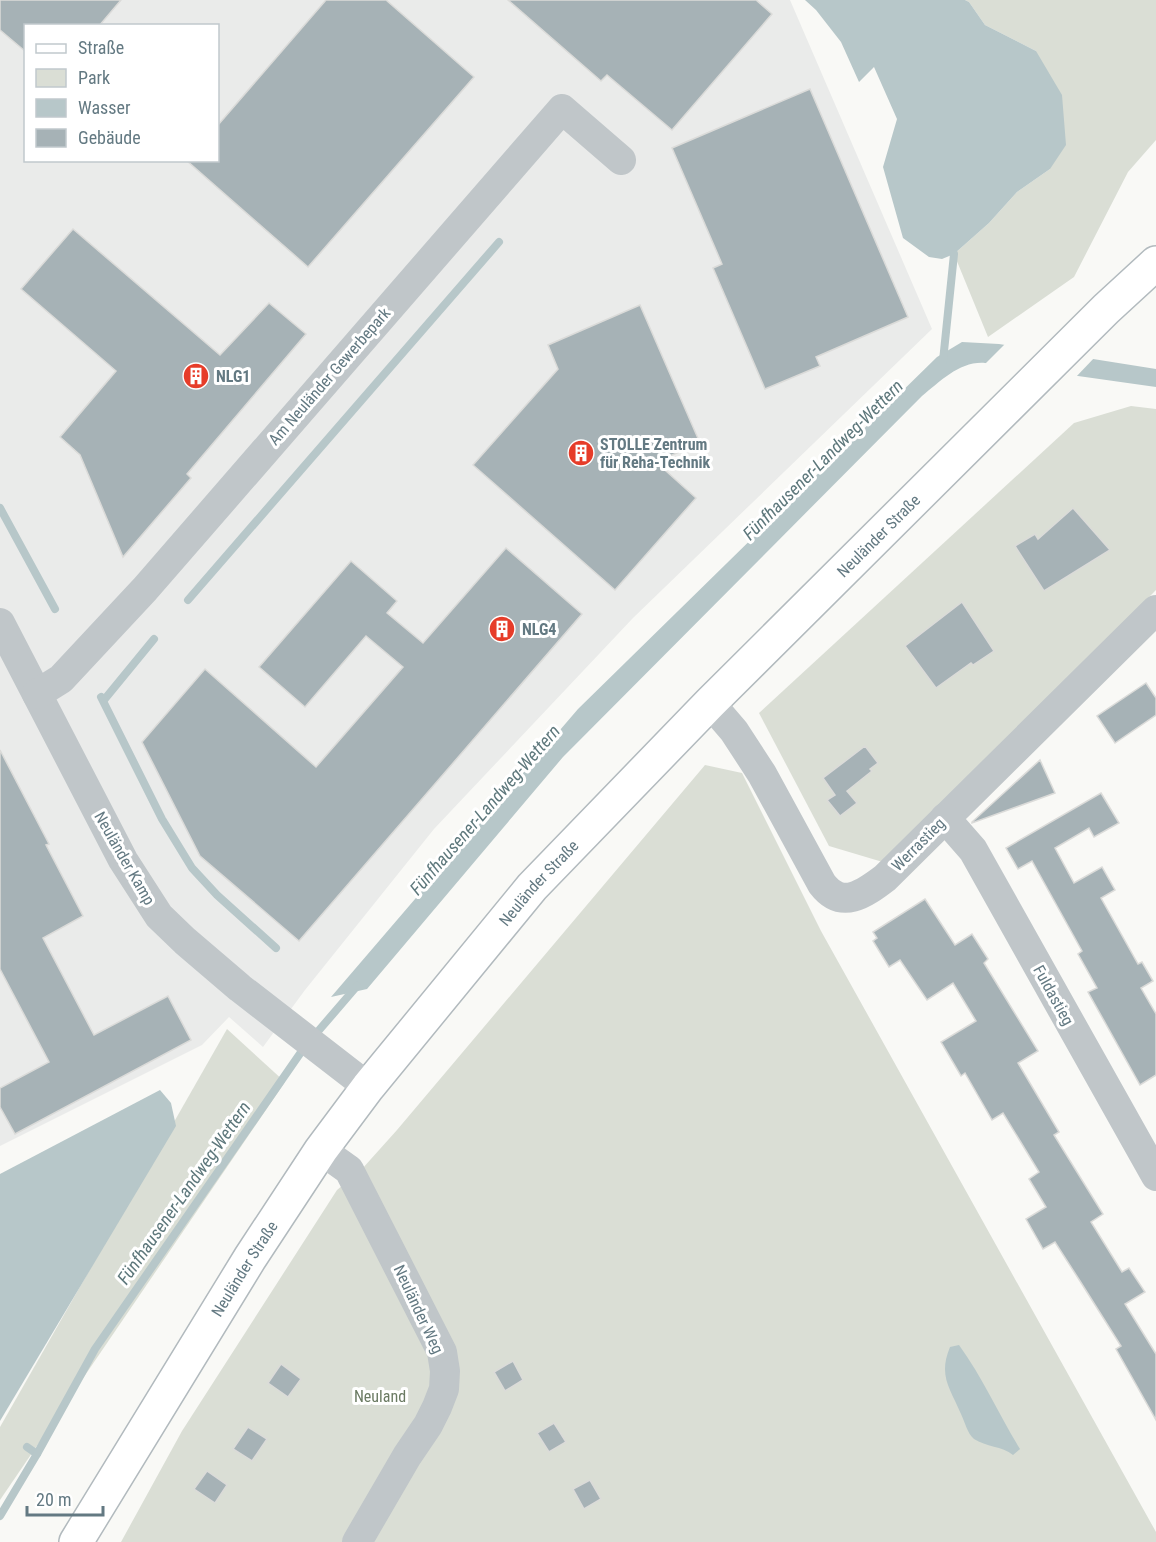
<svg xmlns="http://www.w3.org/2000/svg" width="1156" height="1542" font-family="'Roboto Condensed',sans-serif">
  <style>
    .built { fill: #eaebea; fill-rule: evenodd }
    .green { fill: #daded5 }
    .water { fill: #b7c7c9 }
    .pier { fill: #f9f9f6 }
    .lines { fill: none; stroke-linecap: round; stroke-linejoin: round }
    .stream { stroke: #b7c7c9; stroke-width: 8 }
    .building { fill: #a6b2b6; stroke: #dbdbd9; stroke-width: 1.5 }
    .secondary-casing { stroke: #b2babe; stroke-width: 36 }
    .street { stroke: #c0c6c9; stroke-width: 30 }
    .secondary { stroke: #fff; stroke-width: 33 }
    .labels { text-anchor: middle; stroke-width: 6; stroke-linejoin: round; paint-order: stroke }
    .poi-label { font-size: 16px; font-weight: bold; fill: #637982; stroke: #fff; text-anchor: start }
    .street-label { font-size: 16px; fill: #637982; stroke: #fff }
    .park-label { font-size: 16px; fill: #6a7a62; stroke: #fff }
    .water-label { font-size: 18px; font-style: italic; fill: #5e787c; stroke: #fff }
  </style>
  <rect width="100%" height="100%" fill="#f9f9f6"/>
  <path class="built" d="M0 0H790L932 329 633 618 434 829 305 990 263 1047 229 1017 202 1045 0 1146ZM26 26H218V160H26Z"/>
  <g class="green">
    <polygon points="965,0 1156,0 1156,140 1128,172 1074,277 988,337 954,254 989,223 1017,192 1050,169 1036,51 985,25 969,2"/>
    <polygon points="1131,406 1156,409 1156,590 886,863 829,846 759,713 1074,423"/>
    <polygon points="705,765 742,773 821,931 1156,1532 1156,1542 121,1542 182,1431 337,1190 362,1169 397,1130"/>
    <polygon points="227,1029 285,1082 0,1500 0,1427"/>
  </g>
  <g class="water">
    <polygon points="805,0 965,0 969,2 985,25 1036,51 1062,95 1066,145 1050,169 1017,192 989,223 954,254 942,259 929,257 903,238 883,167 897,119 874,67 859,82 841,42 816,10"/>
    <path d="M962 342 999 344 1156 369V387L985 363C960 361 941 381 922 396L563 757 367 989 331 997 578 709 937 357Z"/>
    <polygon points="160,1090 171,1103 176,1126 0,1421 0,1174"/>
    <path d="M959 1345C983 1378 999 1415 1020 1449L1013 1455C1002 1446 986 1447 974 1439 967 1433 965 1422 961 1414 950 1388 938 1376 950 1347Z"/>
  </g>
  <polygon class="pier" points="1007,342 1096,356 1074,379 983,366"/>
  <g class="lines">
    <g class="stream">
      <polyline points="943,361 954,254"/>
      <polyline points="0,508 55,609"/>
      <polyline points="188,600 499,242"/>
      <polyline points="101,697 162,819 192,868 217,895 276,948"/>
      <polyline points="104,700 154,639"/>
      <polyline points="314,1036 357,986"/>
      <polyline points="27,1447 37,1454"/>
      <polyline points="0,1516 37,1454 95,1349 306,1045"/>
    </g>
  </g>
  <g class="building">
    <polygon points="0,0 121,0 99,26 26,26 26,52 0,30"/>
    <polygon points="326,0 386,0 474,77 308,267 186,160 218,160 218,125"/>
    <polygon points="508,0 756,0 772,14 672,130 607,75 601,81"/>
    <polygon points="810,89 908,317 816,357 820,366 765,389 713,268 722,264 672,148"/>
    <polygon points="73,229 220,355 269,303 306,334 187,474 191,478 123,557 80,455 60,437 116,371 21,289"/>
    <polygon points="640,305 700,443 656,462 696,498 615,590 473,465 558,369 548,345"/>
    <polygon points="1073,508 1110,550 1044,591 1015,546 1035,534 1038,539"/>
    <polygon points="506,548 582,614 299,941 200,856 142,742 205,669 316,767 403,667 366,636 305,707 259,667 351,561 397,601 387,613 423,643"/>
    <polygon points="962,602 994,651 973,665 971,663 936,688 905,646"/>
    <polygon points="1146,683 1156,698 1156,715 1115,743 1097,716"/>
    <polygon points="865,746 878,763 870,769 872,771 847,791 857,803 840,816 827,800 835,795 823,778"/>
    <polygon points="0,750 49,844 46,845 83,916 43,938 94,1035 168,996 191,1040 15,1134 0,1107 0,1088 49,1062 0,969"/>
    <polygon points="1040,760 1055,793 972,823 972,822"/>
    <polygon points="1101,793 1119,823 1094,837 1089,828 1055,848 1074,883 1102,867 1115,890 1101,898 1138,964 1142,962 1153,981 1141,988 1156,1014 1156,1075 1140,1085 1088,992 1097,988 1078,954 1082,951 1032,861 1018,869 1006,848"/>
    <polygon points="925,899 955,945 972,934 988,959 984,963 1038,1051 1018,1063 1059,1132 1054,1135 1103,1214 1091,1222 1122,1272 1129,1268 1145,1292 1125,1304 1156,1354 1156,1420 1116,1349 1121,1346 1080,1281 1055,1242 1043,1249 1026,1219 1046,1207 1029,1179 1039,1172 1003,1113 992,1120 965,1073 961,1076 941,1042 976,1021 953,983 927,1000 900,960 889,967 873,941 877,938 873,932"/>
    <polygon points="513,1361 523,1380 505,1391 494,1372"/>
    <polygon points="281,1364 301,1379 288,1397 268,1383"/>
    <polygon points="554,1423 566,1442 549,1452 537,1433"/>
    <polygon points="248,1427 267,1439 252,1461 233,1449"/>
    <polygon points="207,1471 227,1485 215,1503 194,1489"/>
    <polygon points="590,1480 601,1499 584,1509 573,1489"/>
  </g>
  <g class="lines">
    <defs>
      <g id="secondary">
        <path id="s1" d="M76 1542 250 1258 321 1150 368 1087 532 887 710 703 1106 309 1156 263"/>
      </g>
    </defs>
    <use href="#secondary" class="secondary-casing"/>
    <g class="street">
      <polyline points="0,623 123,860 159,916 185,941 240,988 368,1087"/>
      <polyline points="37,694 61,679 145,589 562,109 621,160"/>
      <path d="M710 703 734 731 762 774 822 884C842 910 864 894 885 878L1156 610"/>
      <polyline points="945,818 973,850 1156,1176"/>
      <polyline points="321,1150 349,1170 442,1352 445,1371 444,1389 437,1407 428,1425 407,1456 357,1542"/>
    </g>
    <use href="#secondary" class="secondary"/>
  </g>
  <defs>
    <symbol id="building-disc" viewBox="-11 -11 22 22"><circle r="9.5" fill="#e63c29" stroke="#fff"/><path d="M-4-6H4V6H1V3H-1V6H-4ZM-2.5-4.3h1.7v1.8h-1.7ZM.8-4.3h1.7v1.8H.8ZM-2.5-1h1.7V.8h-1.7ZM.8-1h1.7V.8H.8Z" fill="#fff"/></symbol>
  </defs>
  <g fill-rule="evenodd">
    <use href="#building-disc" x="181" y="361" width="30" height="30"/>
    <use href="#building-disc" x="566" y="438" width="30" height="30"/>
    <use href="#building-disc" x="487" y="614" width="30" height="30"/>
  </g>
  <g class="labels">
    <g class="poi-label">
      <text x="216" y="382">NLG1</text>
      <text x="600" y="450">STOLLE Zentrum<tspan x="600" dy="18">für Reha-Technik</tspan></text>
      <text x="522" y="635">NLG4</text>
    </g>
    <g class="street-label">
      <text transform="translate(329 376) rotate(-49)" y="6">Am Neuländer Gewerbepark</text>
      <text dy="6" stroke="none"><textPath href="#s1" startOffset="1293">Neuländer Straße</textPath></text>
      <text transform="translate(918 844) rotate(-45)" y="6">Werrastieg</text>
      <text transform="translate(125 858) rotate(60)" y="6">Neuländer Kamp</text>
      <text dy="6" stroke="none"><textPath href="#s1" startOffset="807">Neuländer Straße</textPath></text>
      <text transform="translate(1054 995) rotate(61)" y="6">Fuldastieg</text>
      <text dy="6" stroke="none"><textPath href="#s1" startOffset="321">Neuländer Straße</textPath></text>
      <text transform="translate(419 1309) rotate(65)" y="6">Neuländer Weg</text>
    </g>
    <g class="park-label">
      <text x="380" y="1402">Neuland</text>
    </g>
    <g class="water-label">
      <text transform="translate(823 460) rotate(-45)" y="6">Fünfhausener-Landweg-Wettern</text>
      <text transform="translate(485 810) rotate(-49)" y="6">Fünfhausener-Landweg-Wettern</text>
      <text transform="translate(184 1193) rotate(-55)" y="6">Fünfhausener-Landweg-Wettern</text>
    </g>
  </g>
  <rect x="24" y="24" width="195" height="138" fill="#ffffff" stroke="#c1c9cd" stroke-width="1.5"/>
  <rect x="36" y="44" width="30" height="9" fill="#ffffff" stroke="#c1c9cd" stroke-width="1.5"/>
  <text x="78" y="54" font-size="18" fill="#637982">Straße</text>
  <rect x="36" y="69" width="30" height="18" fill="#daded5" stroke="#c1c9cd" stroke-width="1.5"/>
  <text x="78" y="84" font-size="18" fill="#637982">Park</text>
  <rect x="36" y="99" width="30" height="18" fill="#b7c7c9" stroke="#c1c9cd" stroke-width="1.5"/>
  <text x="78" y="114" font-size="18" fill="#637982">Wasser</text>
  <rect x="36" y="129" width="30" height="18" fill="#a6b2b6" stroke="#c1c9cd" stroke-width="1.5"/>
  <text x="78" y="144" font-size="18" fill="#637982">Gebäude</text>
  <path d="M27 1506v9h76v-9" fill="none" stroke="#637982" stroke-width="3"/>
  <text x="36" y="1506" font-size="18" fill="#637982" stroke="#ffffff" stroke-width="4.5" paint-order="stroke">20 m</text>
</svg>
